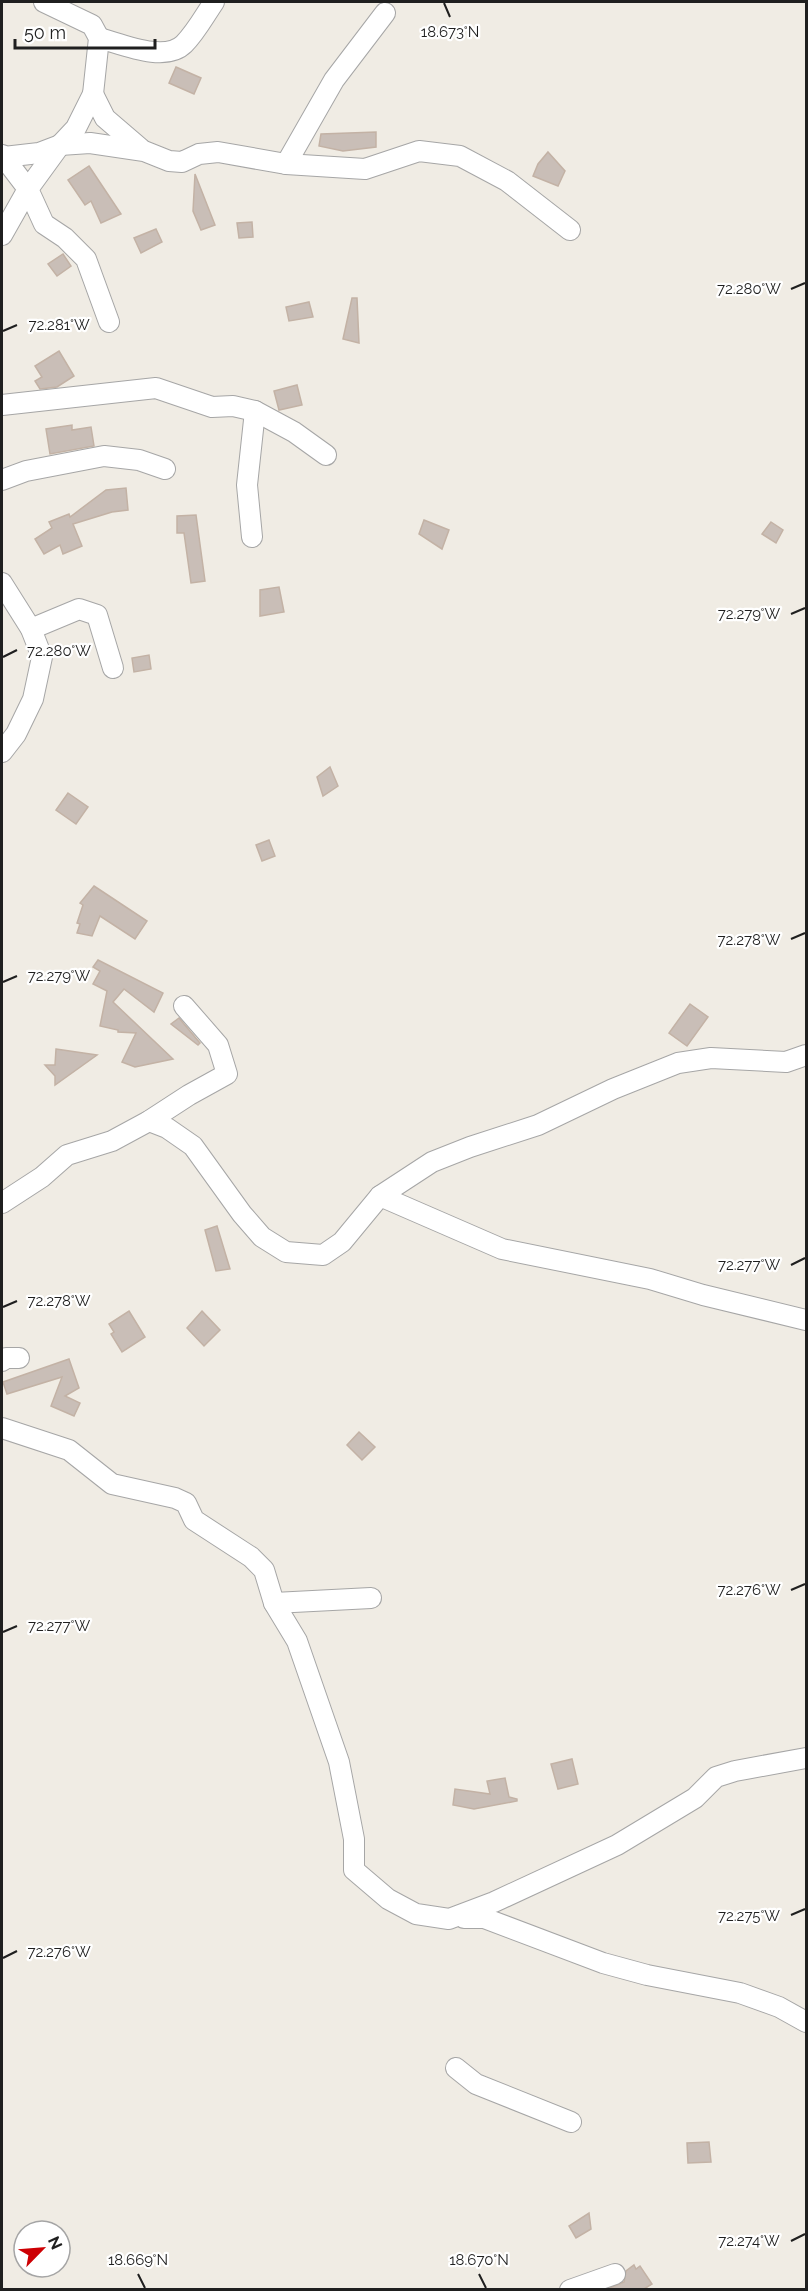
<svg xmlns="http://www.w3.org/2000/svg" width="808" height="2291" font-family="Raleway,sans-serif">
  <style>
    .building { fill: #c9beb7; stroke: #c3b2a5; stroke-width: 1.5 }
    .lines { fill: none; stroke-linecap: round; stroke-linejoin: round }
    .street-casing { stroke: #a6a6a6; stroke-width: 22 }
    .street { stroke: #fff; stroke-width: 20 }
    .ticks { fill: none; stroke: #1f1f1f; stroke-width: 2 }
    .ticks-label { font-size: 15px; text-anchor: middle; fill: #1f1f1f; stroke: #fff; stroke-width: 4.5; stroke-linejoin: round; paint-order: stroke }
  </style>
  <rect width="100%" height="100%" fill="#f0ece4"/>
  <g class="building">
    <polygon points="176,67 201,78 194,94 169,83"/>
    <polygon points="376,132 376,147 343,151 319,146 321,134"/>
    <polygon points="548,152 565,171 558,186 533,176 538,164"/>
    <polygon points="89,166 121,214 101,223 91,201 85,205 68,180"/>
    <polygon points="195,174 215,225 201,230 193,211"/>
    <polygon points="252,222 253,237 239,238 237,223"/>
    <polygon points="156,229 162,242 141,253 134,238"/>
    <polygon points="63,254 71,266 57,276 48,264"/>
    <polygon points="352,298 357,298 359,343 343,339"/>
    <polygon points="309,302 313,317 289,321 286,307"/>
    <polygon points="59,351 74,376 57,387 40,389 35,381 42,377 35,366"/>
    <polygon points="297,385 302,405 279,410 274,391"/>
    <polygon points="72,425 72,430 91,427 94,446 50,454 46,429"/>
    <polygon points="126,488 128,510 112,512 73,524 82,546 63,554 60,545 44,554 35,539 52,528 49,522 69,514 70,517 106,490"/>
    <polygon points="196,515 205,581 191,583 184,533 177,533 177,516"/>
    <polygon points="424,520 449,530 442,549 419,534"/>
    <polygon points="771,522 783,530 776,543 762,534"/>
    <polygon points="279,587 284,612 260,616 260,590"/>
    <polygon points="149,655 151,669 134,672 132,658"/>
    <polygon points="330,767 338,786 323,796 317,777"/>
    <polygon points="68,793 88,807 76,824 56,810"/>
    <polygon points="269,840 275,856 262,861 256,845"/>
    <polygon points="94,886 147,921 135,939 100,916 92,936 77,933 80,924 77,923 83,905 80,903"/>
    <polygon points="98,960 163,993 154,1012 124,989 113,1002 173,1059 135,1067 122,1062 136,1033 118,1032 118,1030 100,1026 107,991 93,984 100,971 93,967"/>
    <polygon points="690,1004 708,1017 687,1046 669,1033"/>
    <polygon points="179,1018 200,1043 198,1045 171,1024"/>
    <polygon points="56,1049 97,1055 55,1085 55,1076 45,1065 55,1065"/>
    <polygon points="217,1226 230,1269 216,1271 205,1230"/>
    <polygon points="129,1311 145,1337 122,1352 111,1334 114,1332 109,1324"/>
    <polygon points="202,1311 220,1330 204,1346 187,1328"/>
    <polygon points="69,1359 79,1388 65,1396 80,1403 74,1416 51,1406 62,1377 7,1394 3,1382"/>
    <polygon points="359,1432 375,1447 362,1460 347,1445"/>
    <polygon points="572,1759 578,1784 558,1789 551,1764"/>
    <polygon points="505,1778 509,1797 517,1799 517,1801 474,1809 453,1805 455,1789 490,1794 487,1781"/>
    <polygon points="709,2142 711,2162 688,2163 687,2143"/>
    <polygon points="589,2213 591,2229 576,2238 569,2226"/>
    <polygon points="634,2265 636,2269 640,2266 652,2284 644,2289 607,2289 624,2282 626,2271"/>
  </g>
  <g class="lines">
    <defs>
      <g id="street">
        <polyline points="44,2 92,25 99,38 93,94"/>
        <path d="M99 38C122 44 165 63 184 44 196 32 205 15 214 2"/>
        <polyline points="2,155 28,189 2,235"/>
        <polyline points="4,157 39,153 60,145 90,143 144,151 169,161 182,162 199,154 218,152 286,164 365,169 419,151 460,156 507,181 570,230"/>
        <polyline points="286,164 334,80 385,13"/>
        <polyline points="109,322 86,259 65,238 44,224 28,189 60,145 76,128 93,94 105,118 140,148"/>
        <polyline points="2,405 156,388 212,407 233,406 255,411 294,432 326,455"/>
        <polyline points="2,480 26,471 104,456 139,460 165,469"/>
        <polyline points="252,537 247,485 255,411"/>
        <polyline points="2,583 31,629 42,657 33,699 16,734 2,752"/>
        <polyline points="31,629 79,609 97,615 113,668"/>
        <polyline points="149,1121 167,1128 193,1146 242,1214 262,1237 286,1252 323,1255 342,1242 380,1196 432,1162 470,1147 538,1125 613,1089 678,1063 711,1058 786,1062 806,1055"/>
        <polyline points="380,1196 502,1249 650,1279 703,1295 806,1320"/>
        <polyline points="2,1203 42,1177 67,1155 112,1141 149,1121 189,1095 227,1074 218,1045 184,1006"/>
        <polyline points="2,1361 6,1358 19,1358"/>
        <polyline points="2,1428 69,1450 112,1484 175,1498 186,1503 194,1520 251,1557 264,1570 274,1603 297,1641 339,1762 354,1839 354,1870 388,1899 416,1914 449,1919 494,1902 617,1845 695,1798 716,1777 735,1771 806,1758"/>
        <polyline points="274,1603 371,1598"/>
        <polyline points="464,1918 484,1918 603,1963 647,1975 740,1993 779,2007 806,2022"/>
        <polyline points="456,2068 476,2084 571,2122"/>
        <polyline points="570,2290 615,2274"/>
      </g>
    </defs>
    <use href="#street" class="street-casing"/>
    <use href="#street" class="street"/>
  </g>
  <path class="ticks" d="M444 3 450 17M791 289 805 283M3 331 17 325M791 614 805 608M3 657 17 650M791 939 805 933M3 982 17 976M791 1265 805 1258M3 1307 17 1301M791 1590 805 1584M3 1632 17 1626M791 1915 805 1909M3 1958 17 1951M791 2241 805 2234M138 2274 145 2288M479 2274 486 2288"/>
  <g class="ticks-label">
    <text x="450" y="37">18.673°N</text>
    <text x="749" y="294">72.280°W</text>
    <text x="59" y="330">72.281°W</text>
    <text x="749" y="619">72.279°W</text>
    <text x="59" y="656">72.280°W</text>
    <text x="749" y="945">72.278°W</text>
    <text x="59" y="981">72.279°W</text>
    <text x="749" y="1270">72.277°W</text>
    <text x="59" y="1306">72.278°W</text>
    <text x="749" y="1595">72.276°W</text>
    <text x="59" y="1631">72.277°W</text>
    <text x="749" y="1921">72.275°W</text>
    <text x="59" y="1957">72.276°W</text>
    <text x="749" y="2246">72.274°W</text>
    <text x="138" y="2265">18.669°N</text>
    <text x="479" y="2265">18.670°N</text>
  </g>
  <rect width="808" height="2291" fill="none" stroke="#1f1f1f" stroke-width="6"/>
  <g transform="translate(42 2249) rotate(65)"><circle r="28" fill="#ffffff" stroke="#a5a5a5" stroke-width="1.5"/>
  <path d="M0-4.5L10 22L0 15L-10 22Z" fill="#cd0004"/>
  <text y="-9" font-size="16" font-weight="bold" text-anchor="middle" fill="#1f1f1f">N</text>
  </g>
  <path d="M15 39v9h140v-9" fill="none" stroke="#1f1f1f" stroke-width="3"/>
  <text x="24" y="39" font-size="18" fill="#1f1f1f" stroke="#ffffff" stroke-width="4.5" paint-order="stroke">50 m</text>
</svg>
